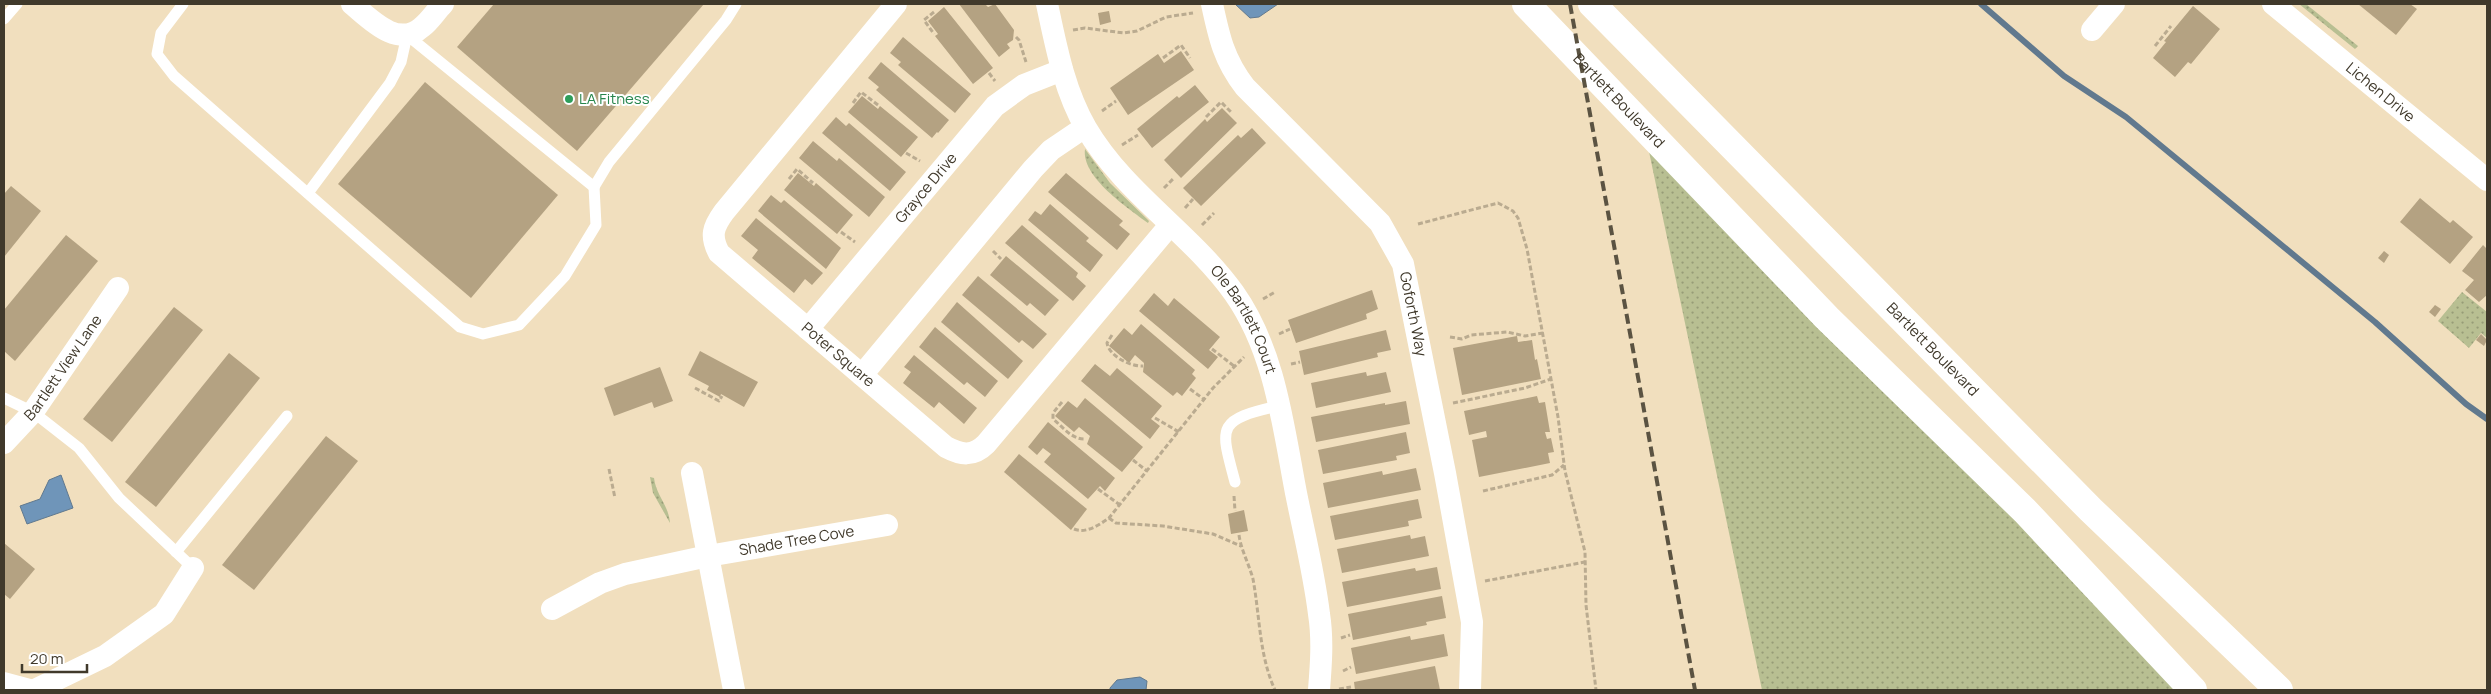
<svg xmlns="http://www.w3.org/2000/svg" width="2491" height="694" font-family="Manrope,sans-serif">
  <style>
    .green { fill: url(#green-dots) }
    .water { fill: #6f95b9; stroke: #61798e }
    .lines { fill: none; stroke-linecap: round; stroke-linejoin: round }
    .stream { stroke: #61798e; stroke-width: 6 }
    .building { fill: #b4a282 }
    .path { stroke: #baab90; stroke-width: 3; stroke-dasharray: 5 2.5; stroke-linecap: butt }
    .lane { stroke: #fff; stroke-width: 11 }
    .street { stroke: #fff; stroke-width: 22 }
    .secondary { stroke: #fff; stroke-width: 28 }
    .rail { stroke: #5b5342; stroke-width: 4; stroke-dasharray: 10 5; stroke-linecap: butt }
    .leisure-dot { fill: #2e9e5b; stroke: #fff; stroke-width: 2 }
    .labels { text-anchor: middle; stroke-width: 4; stroke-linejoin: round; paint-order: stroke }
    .street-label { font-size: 15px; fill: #40392b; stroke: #fff }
    .leisure-label { font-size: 15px; fill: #27864d; stroke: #fff; text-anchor: start }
  </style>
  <defs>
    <pattern id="green-dots" width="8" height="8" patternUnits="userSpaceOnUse" patternTransform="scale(1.25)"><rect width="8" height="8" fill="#b8bf92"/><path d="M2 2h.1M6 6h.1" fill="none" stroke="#979c77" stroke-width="1.8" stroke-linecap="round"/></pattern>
  </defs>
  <rect width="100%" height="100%" fill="#f1dfbe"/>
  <g class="green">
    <polygon points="2299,4 2306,4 2358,46 2355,49"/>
    <polygon points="1643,123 2193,690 1762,690"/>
    <path d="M1085 149 1110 183 1149 221 1148 223C1128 208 1081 177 1085 149Z"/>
    <polygon points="2462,292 2487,312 2487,338 2481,333 2469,348 2438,321"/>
    <path d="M650 477 654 478C656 495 669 506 670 523L653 493Z"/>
  </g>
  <g class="water">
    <polygon points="1235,4 1278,4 1259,17 1250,18"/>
    <polygon points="61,475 73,508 27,524 20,506 40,499 49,480"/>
    <polygon points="1140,677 1147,681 1146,690 1110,690 1110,688 1117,680"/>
  </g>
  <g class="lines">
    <polyline class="stream" points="1981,4 2064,76 2126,117 2375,322 2466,404 2487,419"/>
  </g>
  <g class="building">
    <polygon points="494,4 704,4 577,151 457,47"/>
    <polygon points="959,4 985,4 988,7 995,4 1014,30 1013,40 1007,44 1010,48 999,57"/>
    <polygon points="2358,4 2410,4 2417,9 2396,35"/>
    <polygon points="2193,6 2220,29 2191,64 2188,62 2175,77 2153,58 2166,42 2164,41"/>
    <polygon points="944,7 993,68 973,84 935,36 938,34 928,21"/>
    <polygon points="1109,11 1111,22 1100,25 1098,13"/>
    <polygon points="903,37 971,94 955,113 898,65 901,62 890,53"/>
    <polygon points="1181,51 1194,70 1128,115 1110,88 1158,54 1164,63"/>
    <polygon points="881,62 949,120 938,133 937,132 932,138 876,90 879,87 868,78"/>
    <polygon points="425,82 558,195 471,298 338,184"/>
    <polygon points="1195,85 1209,102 1152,148 1137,129 1177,96 1179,98"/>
    <polygon points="862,96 878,109 880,106 918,137 901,157 848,112"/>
    <polygon points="1222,108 1237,123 1181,178 1164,160 1205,119 1207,122"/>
    <polygon points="836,117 846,126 849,123 906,172 890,191 822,133"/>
    <polygon points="1252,128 1266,143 1201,206 1183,188 1238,135 1241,138"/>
    <polygon points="813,141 837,161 839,158 885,197 869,217 799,158"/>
    <polygon points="798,173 814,186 816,183 853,215 837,234 784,190"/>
    <polygon points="1066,173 1123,221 1119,225 1130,234 1117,250 1048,192"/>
    <polygon points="11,186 41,211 4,257 4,194"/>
    <polygon points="771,195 781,203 784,200 841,248 826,269 758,211"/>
    <polygon points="2420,198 2450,223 2453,220 2473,237 2450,264 2400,222"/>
    <polygon points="1050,204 1089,238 1086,241 1103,255 1090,272 1028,220 1035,211 1041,215"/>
    <polygon points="756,218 823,273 812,285 805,279 794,293 752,258 758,250 741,236"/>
    <polygon points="1022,225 1078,273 1076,277 1086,286 1073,301 1005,243"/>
    <polygon points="66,235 98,261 15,361 4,351 4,310"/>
    <polygon points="2483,245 2487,249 2487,295 2479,302 2465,290 2474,280 2462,271"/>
    <polygon points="2384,251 2389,255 2384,263 2378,258"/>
    <polygon points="1006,256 1059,300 1045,316 1030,303 1027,306 990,275"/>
    <polygon points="978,276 1047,334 1033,349 1022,340 1019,343 962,295"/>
    <polygon points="1372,290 1378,309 1366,314 1367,319 1296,343 1288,320"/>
    <polygon points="1154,293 1168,306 1174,298 1220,337 1209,350 1218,357 1208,369 1139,311"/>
    <polygon points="957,302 1023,361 1008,379 941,322"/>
    <polygon points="2435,305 2441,309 2435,317 2429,312"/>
    <polygon points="174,307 203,330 112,442 83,419"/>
    <polygon points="1141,324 1195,370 1192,374 1196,378 1182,396 1177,392 1173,396 1143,372 1144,363 1135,355 1129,363 1109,346 1124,328 1132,335"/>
    <polygon points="935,327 998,381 985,397 967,382 964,385 919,347"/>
    <polygon points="1386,330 1391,350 1377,353 1378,357 1304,375 1299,351"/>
    <polygon points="2481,334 2487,340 2484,346 2476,340"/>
    <polygon points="1517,336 1518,342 1532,340 1535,360 1537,359 1541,379 1462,395 1453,348"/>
    <polygon points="700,351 758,382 744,407 721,394 720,397 707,390 709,386 688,375"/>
    <polygon points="229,353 260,378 156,507 125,482"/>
    <polygon points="914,355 977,408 964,424 939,402 934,408 903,383 911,372 904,367"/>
    <polygon points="1095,364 1110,376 1117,368 1162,406 1151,419 1160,426 1150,439 1081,381"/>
    <polygon points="660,367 673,401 654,408 652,402 614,416 604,388"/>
    <polygon points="1366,372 1367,376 1386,372 1391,392 1316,408 1311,383"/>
    <polygon points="1537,396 1539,403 1545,402 1550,432 1545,432 1547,439 1551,438 1554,452 1548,453 1550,463 1479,477 1472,440 1487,437 1486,431 1469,435 1464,411"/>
    <polygon points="1085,398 1143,447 1122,472 1087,444 1090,436 1079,427 1074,432 1055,416 1068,401 1077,408"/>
    <polygon points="1406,401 1410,424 1316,442 1311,417 1385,403 1385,405"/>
    <polygon points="1048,422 1115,478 1105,491 1100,486 1088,499 1044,462 1051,454 1043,448 1037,455 1028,447"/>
    <polygon points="1406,432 1410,453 1396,456 1397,460 1323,474 1318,450"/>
    <polygon points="326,436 358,461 254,590 222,565"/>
    <polygon points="1019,454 1087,509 1071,530 1004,472"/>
    <polygon points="1416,468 1421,490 1328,508 1323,483 1382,471 1383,475"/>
    <polygon points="1418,499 1422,518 1408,521 1409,526 1335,540 1330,516"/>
    <polygon points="1244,510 1248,531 1231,534 1228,514"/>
    <polygon points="1410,535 1411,539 1425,536 1429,556 1342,573 1337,549"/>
    <polygon points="4,543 35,569 10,599 4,594"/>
    <polygon points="1437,567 1441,589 1347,607 1342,582 1415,568 1416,571"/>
    <polygon points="1442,596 1446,618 1426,622 1427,625 1353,640 1348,614"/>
    <polygon points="1444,634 1448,656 1356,674 1351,648 1410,636 1411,640"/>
    <polygon points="1435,666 1440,690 1355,690 1354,682"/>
  </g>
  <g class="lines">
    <g class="path">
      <polyline points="934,12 924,20 934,34"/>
      <polyline points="1073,30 1085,28 1124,33 1137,31 1166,17 1193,13"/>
      <polyline points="1016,37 1019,40 1026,62"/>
      <polyline points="2155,46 2171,26"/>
      <polyline points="1163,58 1181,45 1190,58"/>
      <polyline points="989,73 995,81"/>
      <polyline points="853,103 861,92 878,105"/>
      <polyline points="1102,111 1116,101"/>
      <polyline points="1206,117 1221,102 1232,113"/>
      <polyline points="1122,145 1138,135"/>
      <polyline points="906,153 920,161"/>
      <polyline points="789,179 797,169 813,183"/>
      <polyline points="1164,188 1174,178"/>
      <polyline points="1185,208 1193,199"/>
      <polyline points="1418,224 1498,203 1513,211 1518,218 1527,249 1558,417 1565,471 1585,552 1586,605 1596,690"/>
      <polyline points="1202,225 1214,213"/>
      <polyline points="841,232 855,242"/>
      <polyline points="993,251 1001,259"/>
      <polyline points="1263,299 1275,292"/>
      <polyline points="1279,334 1290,329"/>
      <path d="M1112 335 1107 343C1109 356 1131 367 1143 366"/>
      <polyline points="1450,337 1462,339 1471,335 1507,332 1525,336 1543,333"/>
      <polyline points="1212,349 1234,366"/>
      <polyline points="1291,364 1300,362"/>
      <polyline points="695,388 719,401 722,396"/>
      <polyline points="1190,389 1205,400"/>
      <path d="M1062 402 1053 413V419C1063 427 1072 440 1086 439"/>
      <polyline points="1453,403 1525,388 1551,379"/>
      <polyline points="1155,418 1179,432"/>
      <polyline points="1133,460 1147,471"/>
      <polyline points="609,469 615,498"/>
      <polyline points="1098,489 1120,505"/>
      <polyline points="1483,491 1552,475 1564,465"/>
      <polyline points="1234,496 1235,511"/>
      <polyline points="1109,518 1116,523 1163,526 1213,534 1241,546"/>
      <path d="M1074 529C1086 534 1099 525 1109 518L1213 388 1244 357"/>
      <path d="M1239 535C1241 550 1249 564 1253 579 1260 617 1259 655 1275 690"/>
      <polyline points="1485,581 1585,562"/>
      <polyline points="1341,638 1350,635"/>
      <polyline points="1343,671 1351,667"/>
      <polyline points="1339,689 1351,687"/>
    </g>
    <g class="lane">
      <polyline points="183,4 161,33 157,54 174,76 460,327 483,334 519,325 565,276 596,225 594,187"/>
      <polyline points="4,19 17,4"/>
      <polyline points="308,193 390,83 401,62 407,35 594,187 609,162 726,20 736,4"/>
      <polyline points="4,398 33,412 79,448 119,498 193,568"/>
      <path d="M1235 482C1220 426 1216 420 1278 406"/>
      <polyline points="176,552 287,416"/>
    </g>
    <g class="street">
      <path d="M352 4C370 19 398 49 422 27 430 21 436 11 443 4"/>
      <path id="s1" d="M896 4 724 212C713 227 710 236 719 253L946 447C961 455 973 457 986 444L1170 225"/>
      <path id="s2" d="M1047 4C1056 46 1064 90 1086 128 1124 193 1191 233 1234 293 1275 351 1283 425 1296 493 1304 533 1314 573 1319 614 1323 639 1321 665 1319 690"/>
      <path id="s3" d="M1212 4C1219 37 1224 60 1245 87L1380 223 1403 264 1445 473 1472 622 1470 690"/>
      <path id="s4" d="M2273 4 2487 180"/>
      <polyline points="2092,30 2114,4"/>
      <path id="s5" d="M808 329 995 106 1024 85 1062 70"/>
      <polyline points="862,375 1033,169 1051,150 1085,127"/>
      <path id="s6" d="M4 443 33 412 118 288"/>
      <polyline points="692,473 734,690"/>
      <path id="s7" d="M552 609 600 583 625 574 708 556 887 525"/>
      <polyline points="4,683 30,690"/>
      <polyline points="35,690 105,656 164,614 193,568"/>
    </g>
    <g class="secondary">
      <path id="s8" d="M1526 4 1827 318 2025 511 2193 690"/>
      <path id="s9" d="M1592 4 2091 510 2279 690"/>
    </g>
    <polyline class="rail" points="1570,4 1695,690"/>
  </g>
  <circle class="leisure-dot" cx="569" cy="99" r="5"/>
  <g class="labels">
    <g class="street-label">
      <text dy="5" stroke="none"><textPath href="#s4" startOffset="139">Lichen Drive</textPath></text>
      <text dy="5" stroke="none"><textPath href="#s8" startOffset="134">Bartlett Boulevard</textPath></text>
      <text dy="5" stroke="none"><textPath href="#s5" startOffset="184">Grayce Drive</textPath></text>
      <text dy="5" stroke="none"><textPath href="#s3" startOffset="380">Goforth Way</textPath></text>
      <text dy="5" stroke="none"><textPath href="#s2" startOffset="381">Ole Bartlett Court</textPath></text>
      <text dy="5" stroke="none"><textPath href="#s9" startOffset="485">Bartlett Boulevard</textPath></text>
      <text dy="5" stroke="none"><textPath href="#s1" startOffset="471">Poter Square</textPath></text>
      <text dy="5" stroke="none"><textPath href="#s6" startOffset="96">Bartlett View Lane</textPath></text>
      <text dy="5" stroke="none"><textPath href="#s7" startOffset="256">Shade Tree Cove</textPath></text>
    </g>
    <g class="leisure-label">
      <text x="579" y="104">LA Fitness</text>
    </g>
  </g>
  <rect width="2491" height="694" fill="none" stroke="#40392b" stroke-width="10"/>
  <path d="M22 664v8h65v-8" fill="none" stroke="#40392b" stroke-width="2.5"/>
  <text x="30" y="664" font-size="15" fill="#40392b" stroke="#ffffff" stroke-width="4" paint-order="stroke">20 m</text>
</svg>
